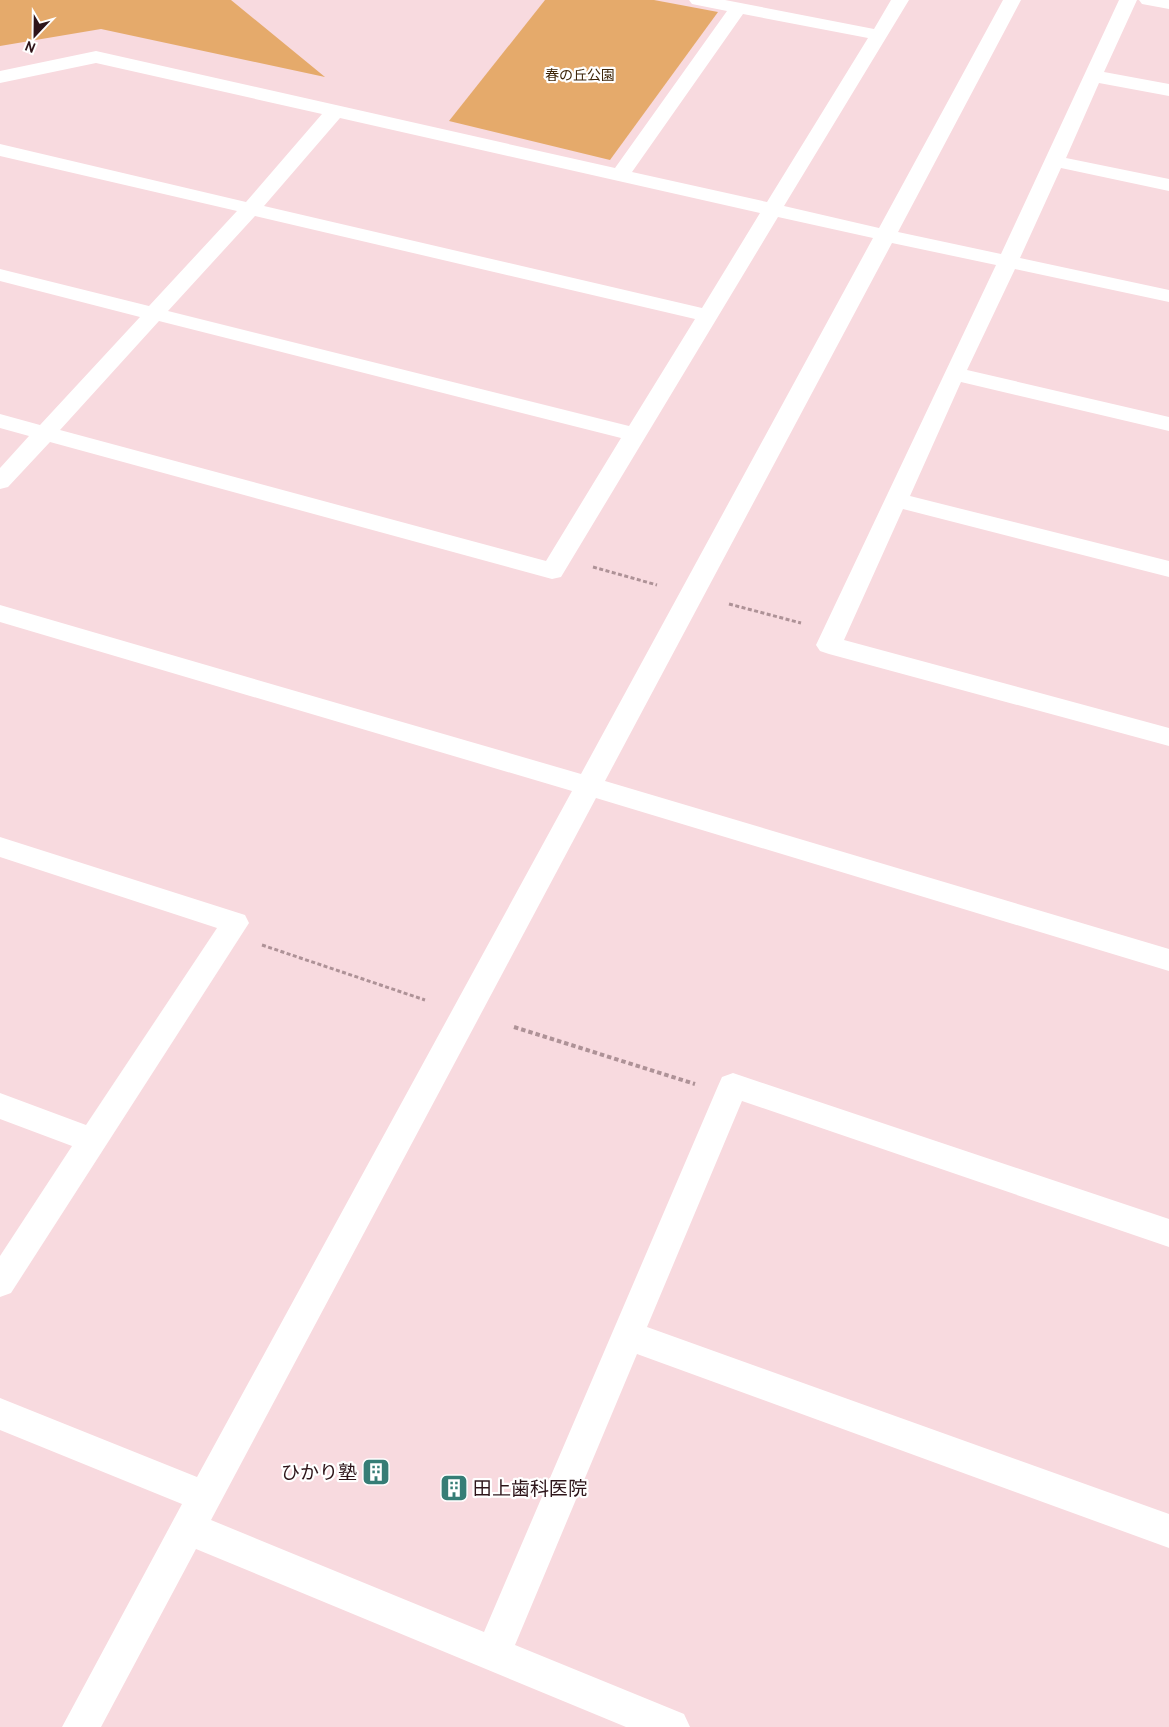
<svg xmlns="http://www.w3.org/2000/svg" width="1169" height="1727" font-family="Overpass,'Noto Sans JP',sans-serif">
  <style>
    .green { fill: #e5aa6b }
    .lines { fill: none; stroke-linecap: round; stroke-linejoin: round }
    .path-far1 { stroke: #ae9297; stroke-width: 3; stroke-dasharray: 4 2.5; stroke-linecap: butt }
    .path { stroke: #ae9297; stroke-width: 4; stroke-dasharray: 4.5 3; stroke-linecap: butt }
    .minor { fill: #fff; fill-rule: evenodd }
    .labels { text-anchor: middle; stroke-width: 4.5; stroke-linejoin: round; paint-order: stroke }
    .far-park-label { font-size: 14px; fill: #3d2508; stroke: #fff }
    .near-poi-label { font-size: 19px; fill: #2e151a; stroke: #fff; text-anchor: end }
  </style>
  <rect width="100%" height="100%" fill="#f8dadf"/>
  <g class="green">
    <polygon points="0,0 231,0 325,77 101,29 0,46"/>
    <polygon points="545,0 654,0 718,12 610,160 449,121"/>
  </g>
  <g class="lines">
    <g class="path-far1">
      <polyline points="593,567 657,585"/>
      <polyline points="729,604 801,623"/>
      <polyline points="262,945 425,1000"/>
    </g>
    <polyline class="path" points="514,1027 695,1084"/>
    <g class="minor">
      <path d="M689 0H725L874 29 891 0H909L784 206 879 228 1003 0H1021L898 232 1001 254 1119 0H1137L1104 72 1169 84V96L1099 83 1066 158 1169 179V191L1061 168 1020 258 1169 290V302L1015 269 967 370 1169 417V431L961 382 910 496 1169 561V577L903 509 844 640 1169 728V746L829 654 820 651 816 645 996 265 892 243 605 781 1169 949V971L596 798 211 1520 484 1632 718 1086 722 1077 733 1073 1169 1219V1247L742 1101 647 1327 1169 1514V1548L637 1354 515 1645 684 1714 690 1727H626L196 1549 101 1727H62L182 1504 0 1430V1398L197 1477 572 791 0 622V605L581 774 873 238 778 217 561 577 552 579 50 442 8 487 0 489V468L29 436 0 428V414L40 425 140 317 0 281V269L149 306 237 211 0 156V144L246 202 322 114 96 63 0 83V71L96 51 615 168 727 11 692 4ZM743 14 868 38 767 202 632 172ZM340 118 760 213 702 308 264 206ZM255 216 695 319 629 426 168 311ZM159 321 621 438 546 561 60 430Z"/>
      <polygon points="1139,0 1169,0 1169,9 1142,4"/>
      <polygon points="0,837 245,915 249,923 11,1293 0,1297 0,1256 72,1146 0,1119 0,1093 86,1125 217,928 0,857"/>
    </g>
  </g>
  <defs>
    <symbol id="building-square" viewBox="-11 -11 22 22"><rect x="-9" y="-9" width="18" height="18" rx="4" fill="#367d76" stroke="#fff"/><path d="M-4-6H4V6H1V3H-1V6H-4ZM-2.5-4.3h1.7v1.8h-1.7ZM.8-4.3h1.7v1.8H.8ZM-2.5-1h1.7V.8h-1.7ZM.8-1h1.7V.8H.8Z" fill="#fff"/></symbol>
  </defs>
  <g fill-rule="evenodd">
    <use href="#building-square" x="360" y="1456" width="32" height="32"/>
    <use href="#building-square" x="438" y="1472" width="32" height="32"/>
  </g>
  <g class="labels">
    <g class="far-park-label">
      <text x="580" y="80">春の丘公園</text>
    </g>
    <g class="near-poi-label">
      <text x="357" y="1479">ひかり塾</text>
      <text x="473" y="1495" text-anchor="start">田上歯科医院</text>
    </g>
  </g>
  <g transform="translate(35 35) rotate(202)" stroke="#ffffff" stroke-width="4" paint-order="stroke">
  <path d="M0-4L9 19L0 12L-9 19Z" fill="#2e151a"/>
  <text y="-8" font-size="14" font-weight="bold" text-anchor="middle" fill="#2e151a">N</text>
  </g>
</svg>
